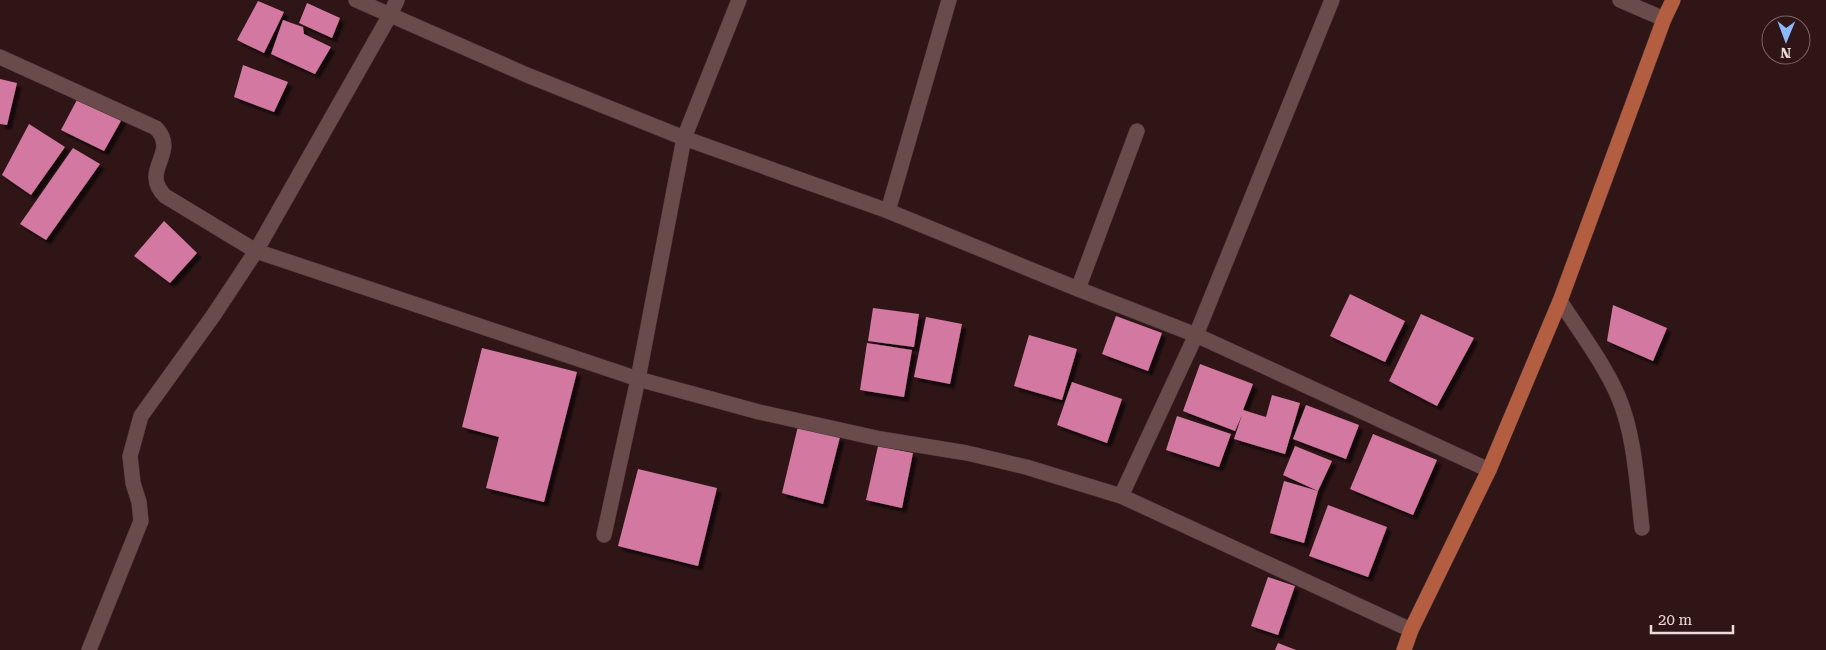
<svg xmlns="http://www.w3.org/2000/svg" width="1826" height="650" font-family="'Roboto Serif',serif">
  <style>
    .building { fill: #d379a1; filter: url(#shadow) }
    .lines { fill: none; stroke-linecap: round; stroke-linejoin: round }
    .minor-casing { stroke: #453233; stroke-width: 16 }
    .major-casing { stroke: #453233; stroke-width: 16 }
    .minor { stroke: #6a4b4b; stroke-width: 15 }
    .major { stroke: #b35e41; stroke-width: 15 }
  </style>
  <defs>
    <filter id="shadow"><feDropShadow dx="4.5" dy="4.5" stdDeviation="1" flood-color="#0009"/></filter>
  </defs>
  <rect width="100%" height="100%" fill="#301517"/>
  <g class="building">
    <polygon points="258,1 284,12 264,53 237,40"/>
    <polygon points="307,3 340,18 332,38 299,23"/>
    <polygon points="283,20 303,27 304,34 331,47 315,74 271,54"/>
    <polygon points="243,65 288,82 274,112 234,97"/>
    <polygon points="0,79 17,83 7,125 0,124"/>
    <polygon points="79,96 122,119 104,151 61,130"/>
    <polygon points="29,124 65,147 31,195 2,175"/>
    <polygon points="73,148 100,164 46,240 20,224"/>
    <polygon points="164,221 197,253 170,283 134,256"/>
    <polygon points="1350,294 1405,321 1385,362 1330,336"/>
    <polygon points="1613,305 1667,328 1653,361 1607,341"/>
    <polygon points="873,308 919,314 914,347 868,341"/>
    <polygon points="1421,314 1474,338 1437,406 1389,381"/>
    <polygon points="1116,316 1162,333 1148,371 1102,354"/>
    <polygon points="926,317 962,324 950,384 914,377"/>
    <polygon points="1029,335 1077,349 1062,400 1014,386"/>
    <polygon points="867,343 912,350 904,397 860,390"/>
    <polygon points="482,348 577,372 544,502 486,488 499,437 462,427"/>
    <polygon points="1200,364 1253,384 1243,410 1266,417 1272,395 1300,403 1285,454 1234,439 1242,415 1235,431 1183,411"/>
    <polygon points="1072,382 1122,399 1107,443 1057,425"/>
    <polygon points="1306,405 1359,425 1346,459 1293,439"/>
    <polygon points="1177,416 1231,434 1219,467 1166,450"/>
    <polygon points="798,426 840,437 823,504 782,493"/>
    <polygon points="1373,434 1437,460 1413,515 1350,489"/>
    <polygon points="878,446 913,453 902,508 866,500"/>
    <polygon points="1295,446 1332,461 1318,491 1283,475"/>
    <polygon points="638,469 717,488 698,566 618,546"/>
    <polygon points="1284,481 1318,491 1304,543 1270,533"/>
    <polygon points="1328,505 1387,527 1368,577 1309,556"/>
    <polygon points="1268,577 1295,586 1278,635 1251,626"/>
    <polygon points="1278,643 1296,650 1275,650"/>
  </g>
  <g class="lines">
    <defs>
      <g id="minor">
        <polyline points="356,0 527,75 684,138 888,211 1078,289 1196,335 1489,470"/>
        <polyline points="1620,0 1664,19"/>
        <path d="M0 57 156 128C180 153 139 170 165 196L256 251 638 379 759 412 881 439 967 453 1026 467 1121 496 1411 630"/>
        <polyline points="888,211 949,0"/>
        <polyline points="1078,289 1137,131"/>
        <path d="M1560 301C1580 332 1603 362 1618 396 1635 435 1637 486 1642 528"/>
        <polyline points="1121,496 1196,335 1332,0"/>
        <polyline points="604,535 638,379 684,138 739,0"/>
        <polyline points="89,650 141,521 139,502 133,483 130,456 141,416 213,316 256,251 390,15 397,0"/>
      </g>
      <polyline id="major" points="1404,650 1411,630 1489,470 1560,301 1664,19 1673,0"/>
    </defs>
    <use href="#minor" class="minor-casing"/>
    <use href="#major" class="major-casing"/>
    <use href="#minor" class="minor"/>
    <use href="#major" class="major"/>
  </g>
  <g transform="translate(1786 40) rotate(181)"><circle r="24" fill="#301517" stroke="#7c6465"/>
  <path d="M0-4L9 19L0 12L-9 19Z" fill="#8bb9fc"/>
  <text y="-8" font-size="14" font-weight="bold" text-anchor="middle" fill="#eddada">N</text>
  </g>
  <path d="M1651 625v8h82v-8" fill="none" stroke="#eddada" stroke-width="2.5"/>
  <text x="1658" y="625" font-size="15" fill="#eddada" stroke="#301517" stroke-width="4" paint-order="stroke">20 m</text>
</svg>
